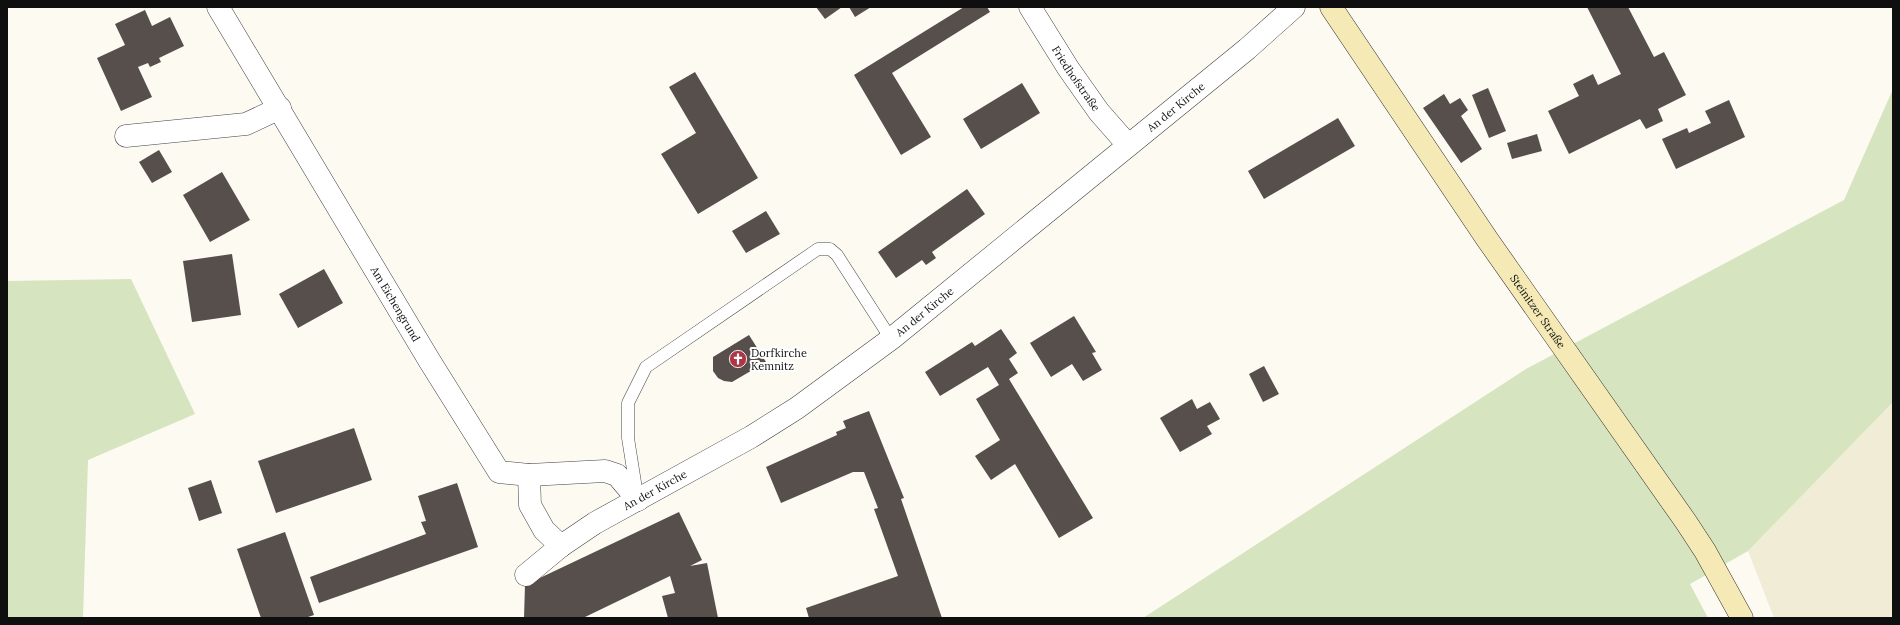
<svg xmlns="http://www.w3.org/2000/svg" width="1900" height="625" font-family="Lora,serif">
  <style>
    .farmland { fill: #f1ecd5 }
    .green { fill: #d6e4bf }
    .building { fill: #564f4c }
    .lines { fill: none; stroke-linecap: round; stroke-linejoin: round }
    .lane-casing { stroke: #424242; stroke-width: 13 }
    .street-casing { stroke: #424242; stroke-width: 23 }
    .secondary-casing { stroke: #313131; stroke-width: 23 }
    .lane { stroke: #fff; stroke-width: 12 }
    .street { stroke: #fff; stroke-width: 22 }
    .secondary { stroke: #f5e9b5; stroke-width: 22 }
    .labels { text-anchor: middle; stroke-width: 4; stroke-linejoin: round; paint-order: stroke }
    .street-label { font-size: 11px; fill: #0f0f0f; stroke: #fff }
    .poi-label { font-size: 11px; fill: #0f0f0f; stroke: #fff; text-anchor: start }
  </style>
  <rect width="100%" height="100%" fill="#fdfaf2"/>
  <polygon class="farmland" points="1893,402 1893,618 1774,618 1748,551"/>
  <g class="green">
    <polygon points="1893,89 1893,402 1748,551 1690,584 1708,618 1143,618 1526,369 1844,200"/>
    <polygon points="131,279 195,414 88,460 83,618 7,618 7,281"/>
  </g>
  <g class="building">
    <polygon points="816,7 842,7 825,19"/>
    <polygon points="849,7 871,7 855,17"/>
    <polygon points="964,7 987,7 990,12 892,73 931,137 901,155 854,75"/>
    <polygon points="1587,7 1628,7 1654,57 1664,52 1686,95 1658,109 1663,121 1646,129 1640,119 1569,154 1548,111 1579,96 1573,84 1593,74 1598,85 1621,74"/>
    <polygon points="145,10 152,26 170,17 184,46 159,58 161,62 150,67 148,63 138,67 152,97 121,111 97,58 125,45 115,24"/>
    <polygon points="695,72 758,178 698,214 661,154 696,133 669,87"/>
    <polygon points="1022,83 1040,113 981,149 963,119"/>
    <polygon points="1488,88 1506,131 1489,138 1472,95"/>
    <polygon points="1444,94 1450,104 1460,98 1468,110 1461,116 1482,149 1461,163 1423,108"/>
    <polygon points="1729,100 1745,137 1676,169 1662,139 1687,128 1689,133 1711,123 1705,111"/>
    <polygon points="1338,118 1355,146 1264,199 1248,171"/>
    <polygon points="1537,134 1542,151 1512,159 1507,143"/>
    <polygon points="159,150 172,172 152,183 139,162"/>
    <polygon points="222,172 250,220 210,242 183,195"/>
    <polygon points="967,189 985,214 932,252 936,258 926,265 922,260 896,278 878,252"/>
    <polygon points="766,211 780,234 746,253 732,231"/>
    <polygon points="232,254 241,315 192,322 183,261"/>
    <polygon points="324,269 343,303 298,328 279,294"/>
    <polygon points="1074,316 1096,352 1092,353 1102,370 1083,381 1072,364 1051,377 1030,343"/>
    <polygon points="1001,329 1017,353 1009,359 1018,373 1009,379 1093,518 1059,538 1015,464 991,480 975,456 1000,440 976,399 999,385 988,367 940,396 925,372 972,342 975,346"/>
    <polygon points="749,335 766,362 732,382 724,381 718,378 713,371 713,357"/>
    <polygon points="1264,366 1279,394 1263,402 1249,374"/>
    <polygon points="1192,399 1197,409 1210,402 1220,419 1207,426 1212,434 1180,452 1160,418"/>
    <polygon points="869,411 904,498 901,499 942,618 809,618 806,608 898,576 874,509 878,508 864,472 853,472 781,503 766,467 837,435 836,432 846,428 843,421"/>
    <polygon points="354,428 372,480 276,513 258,461"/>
    <polygon points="211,480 222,513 199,521 188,488"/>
    <polygon points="457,483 478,547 319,603 310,577 426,534 421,522 426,521 418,496"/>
    <polygon points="679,512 702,560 690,566 707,563 718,618 668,618 662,596 675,593 670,576 583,618 524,618 525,585"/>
    <polygon points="285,532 314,615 305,618 261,618 237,549"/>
  </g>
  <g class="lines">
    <defs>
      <polyline id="lane" points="637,495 628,438 628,403 646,367 818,249 830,249 837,255 891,339"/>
      <g id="street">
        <path id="s1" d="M218 7 429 360 499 472 529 475 605 471 617 475 638 500"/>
        <path id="s2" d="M1030 7 1068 68 1099 112 1128 145"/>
        <polyline points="126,136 246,124 280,108"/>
        <polyline points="529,475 530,505 544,530 561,546"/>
        <path id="s3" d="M526 575 561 546 595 523 751 437 797 408 891 339 1247 49 1294 7"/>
      </g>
      <g id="secondary">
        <path id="s4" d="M1331 7 1487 239 1686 522 1705 551 1742 618"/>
      </g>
    </defs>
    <use href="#lane" class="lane-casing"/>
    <use href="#street" class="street-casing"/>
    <use href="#secondary" class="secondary-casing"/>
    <use href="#lane" class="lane"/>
    <use href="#street" class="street"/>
    <use href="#secondary" class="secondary"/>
  </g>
  <defs>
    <symbol id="church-disc" viewBox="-11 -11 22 22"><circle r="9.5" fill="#ae3747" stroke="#fff"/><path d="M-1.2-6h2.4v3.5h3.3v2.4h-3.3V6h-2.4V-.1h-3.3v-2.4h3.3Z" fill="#fff"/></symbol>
  </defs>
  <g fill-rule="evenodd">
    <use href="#church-disc" x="728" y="349" width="20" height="20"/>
  </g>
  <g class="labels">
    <g class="street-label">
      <text dy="4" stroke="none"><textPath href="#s2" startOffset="85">Friedhofstraße</textPath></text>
      <text dy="4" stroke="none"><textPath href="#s3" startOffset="803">An der Kirche</textPath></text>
      <text dy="4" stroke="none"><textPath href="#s1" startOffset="346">Am Eichengrund</textPath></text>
      <text dy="4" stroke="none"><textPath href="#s3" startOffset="479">An der Kirche</textPath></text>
      <text dy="4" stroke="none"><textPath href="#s4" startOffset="368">Steinitzer Straße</textPath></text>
      <text dy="4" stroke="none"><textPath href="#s3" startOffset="155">An der Kirche</textPath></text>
    </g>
    <g class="poi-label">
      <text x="751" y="357">Dorfkirche<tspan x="751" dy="13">Kemnitz</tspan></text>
    </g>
  </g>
  <rect width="1900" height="625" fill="none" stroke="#0f0f0f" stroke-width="16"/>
</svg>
